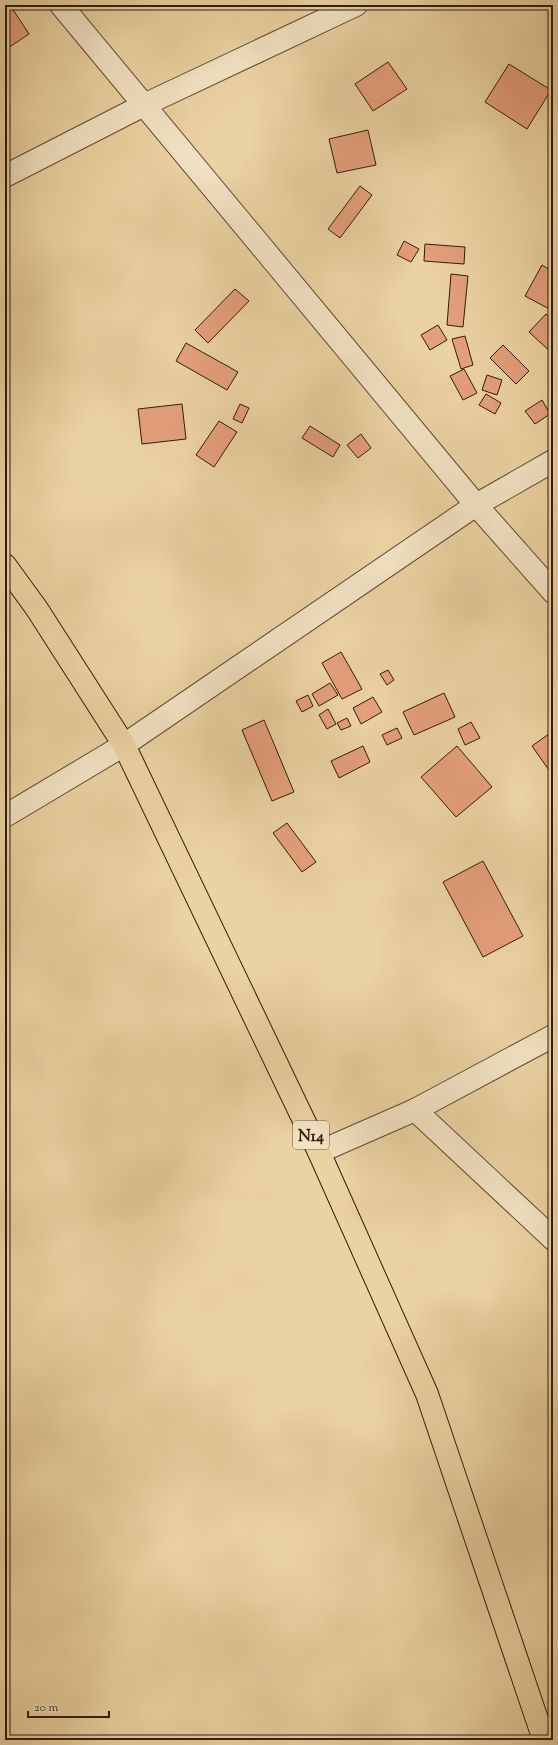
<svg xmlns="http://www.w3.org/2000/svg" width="558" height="1745" font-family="'Sorts Mill Goudy',serif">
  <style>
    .building { fill: #e49f7b; stroke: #311b0d }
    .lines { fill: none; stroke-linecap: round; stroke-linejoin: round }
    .street-casing { stroke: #604932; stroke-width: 24 }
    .highway-casing { stroke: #311b0d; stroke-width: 24 }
    .street { stroke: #f2e2c3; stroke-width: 22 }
    .highway { stroke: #ebd2a2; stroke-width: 22 }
    .labels { text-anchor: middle; stroke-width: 3; stroke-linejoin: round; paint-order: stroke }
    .shield { fill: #f2e2c3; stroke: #6b5744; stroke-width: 1 }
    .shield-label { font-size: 16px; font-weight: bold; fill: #311b0d }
  </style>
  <rect width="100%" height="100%" fill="#ebd2a2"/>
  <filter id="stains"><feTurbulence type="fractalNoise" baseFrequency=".005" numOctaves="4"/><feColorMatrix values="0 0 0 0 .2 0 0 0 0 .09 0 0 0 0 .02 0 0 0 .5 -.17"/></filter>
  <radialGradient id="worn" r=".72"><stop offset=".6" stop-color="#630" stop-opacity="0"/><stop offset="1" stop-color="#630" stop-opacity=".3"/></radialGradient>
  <g class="building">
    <polygon points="5,5 10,5 29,34 5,50"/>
    <polygon points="388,62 407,89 373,111 355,84"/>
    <polygon points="509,64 551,90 527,129 485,102"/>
    <polygon points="368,130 376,165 337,173 329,139"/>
    <polygon points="360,186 372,195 340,238 328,229"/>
    <polygon points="404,241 419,249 411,262 397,255"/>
    <polygon points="425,244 465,247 464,264 424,261"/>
    <polygon points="542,265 553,272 553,311 525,296"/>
    <polygon points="451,274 468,276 463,327 447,325"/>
    <polygon points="235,289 249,301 208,343 195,330"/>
    <polygon points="546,314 553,320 553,354 529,332"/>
    <polygon points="438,325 447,340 430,350 421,335"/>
    <polygon points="465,336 473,365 461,369 452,339"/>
    <polygon points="186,343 238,372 227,390 176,361"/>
    <polygon points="503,345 529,371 516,384 490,358"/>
    <polygon points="464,369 477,393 463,400 450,376"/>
    <polygon points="487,375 502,380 497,395 482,390"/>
    <polygon points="486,394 501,403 495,414 479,405"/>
    <polygon points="542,400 550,414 535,424 525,411"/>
    <polygon points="182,404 186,439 142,444 138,409"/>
    <polygon points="240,404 249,408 242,423 233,419"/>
    <polygon points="219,421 237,432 214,467 196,455"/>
    <polygon points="310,426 340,445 333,457 302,438"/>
    <polygon points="361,434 371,448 358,458 347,445"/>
    <polygon points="341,652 362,689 342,699 322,663"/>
    <polygon points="388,670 394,680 387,685 380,674"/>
    <polygon points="330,683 338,695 319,706 312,694"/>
    <polygon points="444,693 455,717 414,735 403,712"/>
    <polygon points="308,695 313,706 302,712 296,701"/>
    <polygon points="373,697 382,712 361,724 353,708"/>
    <polygon points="328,709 336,724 327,729 319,715"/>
    <polygon points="347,718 351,726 341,730 337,723"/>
    <polygon points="264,720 294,792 272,801 242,730"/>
    <polygon points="471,722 480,738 465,745 458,729"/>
    <polygon points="397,728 402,738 387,745 382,735"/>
    <polygon points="553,731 553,772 551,773 532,746"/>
    <polygon points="363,746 370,762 339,778 331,761"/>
    <polygon points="457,746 492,787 456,817 421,777"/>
    <polygon points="287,823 316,862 302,872 273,833"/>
    <polygon points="483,861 523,936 483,957 443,882"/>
  </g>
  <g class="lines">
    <defs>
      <g id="street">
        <polyline points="61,5 476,505 553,592"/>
        <polyline points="5,176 144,105 356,5"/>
        <polyline points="5,816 124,745 476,505 553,461"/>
        <polyline points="415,1110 553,1239"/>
        <polyline points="319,1152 415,1110 553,1036"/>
      </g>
      <polyline id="highway" points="5,565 37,609 124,745 319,1152 427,1394 544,1740"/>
    </defs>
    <use href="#street" class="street-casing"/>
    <use href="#highway" class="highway-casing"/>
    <use href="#street" class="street"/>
    <use href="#highway" class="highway"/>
  </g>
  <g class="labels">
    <rect class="shield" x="293" y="1121" width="36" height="28" rx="3"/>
    <g class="shield-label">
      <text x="311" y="1141">N14</text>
    </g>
  </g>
  <rect width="558" height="1745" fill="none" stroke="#ebd2a2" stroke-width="20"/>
  <rect x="6" y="6" width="546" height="1733" fill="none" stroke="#311b0d" stroke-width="2"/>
  <rect x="10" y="10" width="538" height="1725" fill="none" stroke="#311b0d"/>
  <path d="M28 1711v6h81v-6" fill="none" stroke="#311b0d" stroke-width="2"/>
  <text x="34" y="1711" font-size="12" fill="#311b0d" stroke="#f2e2c3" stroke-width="3" paint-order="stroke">20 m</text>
  <rect width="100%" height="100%" filter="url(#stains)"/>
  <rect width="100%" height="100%" fill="url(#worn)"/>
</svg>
